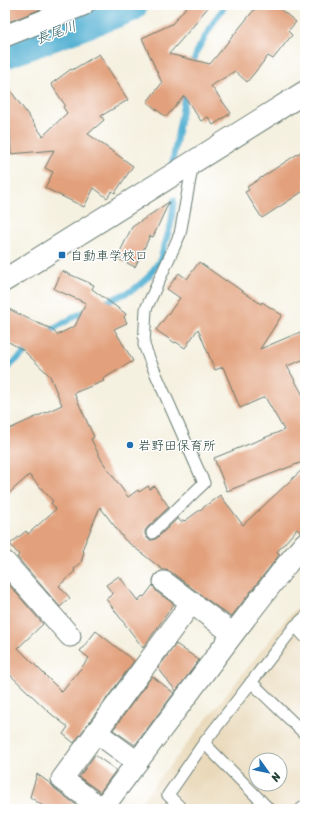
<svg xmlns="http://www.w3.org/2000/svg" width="310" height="814" font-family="Sriracha,'Klee One',sans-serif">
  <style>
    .built { fill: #e9d9ba; fill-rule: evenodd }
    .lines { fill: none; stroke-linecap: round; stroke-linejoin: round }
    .stream { stroke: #55b1d3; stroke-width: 6 }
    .river { stroke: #55b1d3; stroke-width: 35 }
    .building { fill: #e2a07b }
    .lane-casing { stroke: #6a7c71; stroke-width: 13 }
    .street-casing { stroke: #6a7c71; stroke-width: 23 }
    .secondary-casing { stroke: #6a7c71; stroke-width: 24 }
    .lane { stroke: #fff; stroke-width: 11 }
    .street { stroke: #fff; stroke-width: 21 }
    .secondary { stroke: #fff; stroke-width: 22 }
    .poi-dot { fill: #1f6fb2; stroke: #fff; stroke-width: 1.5 }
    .labels { text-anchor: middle; stroke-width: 3; stroke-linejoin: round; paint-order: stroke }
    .poi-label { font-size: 13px; fill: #1f3d34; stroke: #fff; text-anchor: start }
    .water-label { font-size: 14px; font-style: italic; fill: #2f6064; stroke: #fff }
  </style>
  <rect width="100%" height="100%" fill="#fff"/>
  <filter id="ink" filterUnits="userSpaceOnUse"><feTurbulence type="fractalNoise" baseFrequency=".025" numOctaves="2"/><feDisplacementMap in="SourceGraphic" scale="8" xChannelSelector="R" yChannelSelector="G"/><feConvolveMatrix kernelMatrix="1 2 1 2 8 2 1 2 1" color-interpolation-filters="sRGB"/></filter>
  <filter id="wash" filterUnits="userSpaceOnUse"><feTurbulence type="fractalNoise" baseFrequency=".012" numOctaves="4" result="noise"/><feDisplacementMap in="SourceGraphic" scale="16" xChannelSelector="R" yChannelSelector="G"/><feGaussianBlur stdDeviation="0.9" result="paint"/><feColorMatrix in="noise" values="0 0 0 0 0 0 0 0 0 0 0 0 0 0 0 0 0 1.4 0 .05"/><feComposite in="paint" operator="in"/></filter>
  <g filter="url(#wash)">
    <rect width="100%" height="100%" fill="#f5f1e1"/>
    <path class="built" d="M305 600V809H135L287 618ZM256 760H280V784H256Z"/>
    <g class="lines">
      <g class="stream">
        <polyline points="192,67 197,51 216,18 226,5"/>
        <polyline points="172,164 186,89"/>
        <polyline points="102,304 133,290 148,277 160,260 171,224 174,200"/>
        <polyline points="47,333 77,315 88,310"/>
        <polyline points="5,370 31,347"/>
      </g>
      <polyline class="river" points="5,51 130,5"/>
    </g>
    <g id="blocks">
      <g class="building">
        <polygon points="5,5 51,5 11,21 5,20"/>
        <polygon points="188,5 210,5 200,17 201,17 169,54 210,64 258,5 275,5 296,22 288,31 292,35 273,59 268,56 247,82 235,71 211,86 231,113 213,125 208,117 201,121 184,96 166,117 147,102 162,83 142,38 172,24"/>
        <polygon points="99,54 128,100 101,116 104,120 88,134 133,166 115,193 112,191 107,198 94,188 84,207 45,188 53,172 45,168 54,150 11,154 10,130 5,123 5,83 43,136 67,113 63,107 65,105 51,84 71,69 72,70"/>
        <polygon points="305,149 305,190 262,218 245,192 249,190 247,187"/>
        <polygon points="169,202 153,237 150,236 135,267 117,258 132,227"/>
        <polygon points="199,262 226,281 226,280 261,304 262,302 282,315 260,349 305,330 305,359 287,366 305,399 305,461 227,491 214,458 284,430 265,397 240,408 223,367 215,370 198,329 185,348 176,342 175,343 156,330 180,298 167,289 179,273 187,279"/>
        <polygon points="62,271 94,285 92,289 126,314 124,317 127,323 114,329 133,361 103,379 104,381 74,393 94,437 91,439 102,461 128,497 138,490 139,492 148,486 150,489 154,486 169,507 147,528 145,531 145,534 147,538 150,540 153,540 157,538 178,518 181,522 184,520 185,521 220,495 243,525 305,467 305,531 300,532 297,529 277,552 280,554 231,617 201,595 199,593 196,591 171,572 166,570 163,570 125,540 100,507 82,550 84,552 81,563 74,569 75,571 59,586 70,598 60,607 17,557 19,555 10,544 26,531 28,534 56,509 51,503 53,501 29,475 5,497 5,431 62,405 50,376 23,350 5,340 5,307 35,322 52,329 57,335 75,326 86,303 54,289"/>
        <polygon points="119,576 138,601 142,596 144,597 153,585 157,592 174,604 143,648 106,599 113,594 106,585"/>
        <polygon points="5,580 43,624 18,648 62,692 89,658 80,651 96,631 134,661 74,743 63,734 68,727 50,713 5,670"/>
        <polygon points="176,644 199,660 176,691 158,668"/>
        <polygon points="152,676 174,693 135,745 113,730"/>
        <polygon points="95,755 116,770 100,792 79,777"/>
        <polygon points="37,774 51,784 55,789 82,809 47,809 30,797"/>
      </g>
    </g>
  </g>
  <g filter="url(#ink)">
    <use href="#blocks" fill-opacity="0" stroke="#6a7c71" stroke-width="1"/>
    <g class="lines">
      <defs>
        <g id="lane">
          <polyline points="152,533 204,483 151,363 144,345 146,309 180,234 193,163"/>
          <polyline points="295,626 305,637"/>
          <polyline points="251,682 305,734"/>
          <polyline points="204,743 269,809"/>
          <polyline points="182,809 168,795 204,743 295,626 305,617"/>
          <polyline points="301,809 305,806"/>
        </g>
        <g id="street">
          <polyline points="5,36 83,5"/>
          <polyline points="5,562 70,636"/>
          <polyline points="164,582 233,634"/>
          <polyline points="96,732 137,762"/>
          <polyline points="102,809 233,634 288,563 305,543"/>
          <polyline points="102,809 62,779 192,602"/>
        </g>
        <polyline id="secondary" points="5,280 305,92"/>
      </defs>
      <use href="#lane" class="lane-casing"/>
      <use href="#street" class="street-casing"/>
      <use href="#secondary" class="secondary-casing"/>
      <use href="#lane" class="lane"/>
      <use href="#street" class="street"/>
      <use href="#secondary" class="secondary"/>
    </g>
  </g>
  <g class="poi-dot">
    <rect x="58" y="251" width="8" height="8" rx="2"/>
    <circle cx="130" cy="445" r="4"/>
  </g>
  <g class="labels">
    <g class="poi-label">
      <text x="70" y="260">自動車学校口</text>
      <text x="138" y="450">岩野田保育所</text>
    </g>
    <g class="water-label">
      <text transform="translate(56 32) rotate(-20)" y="5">長尾川</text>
    </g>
  </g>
  <rect width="310" height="814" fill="none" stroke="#fff" stroke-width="20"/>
  <g transform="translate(268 772) rotate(123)"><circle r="19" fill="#ffffff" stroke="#a5b1ae"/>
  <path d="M0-3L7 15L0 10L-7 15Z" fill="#1f6fb2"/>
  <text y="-6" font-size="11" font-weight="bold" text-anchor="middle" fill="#1f3d34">N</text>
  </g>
</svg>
